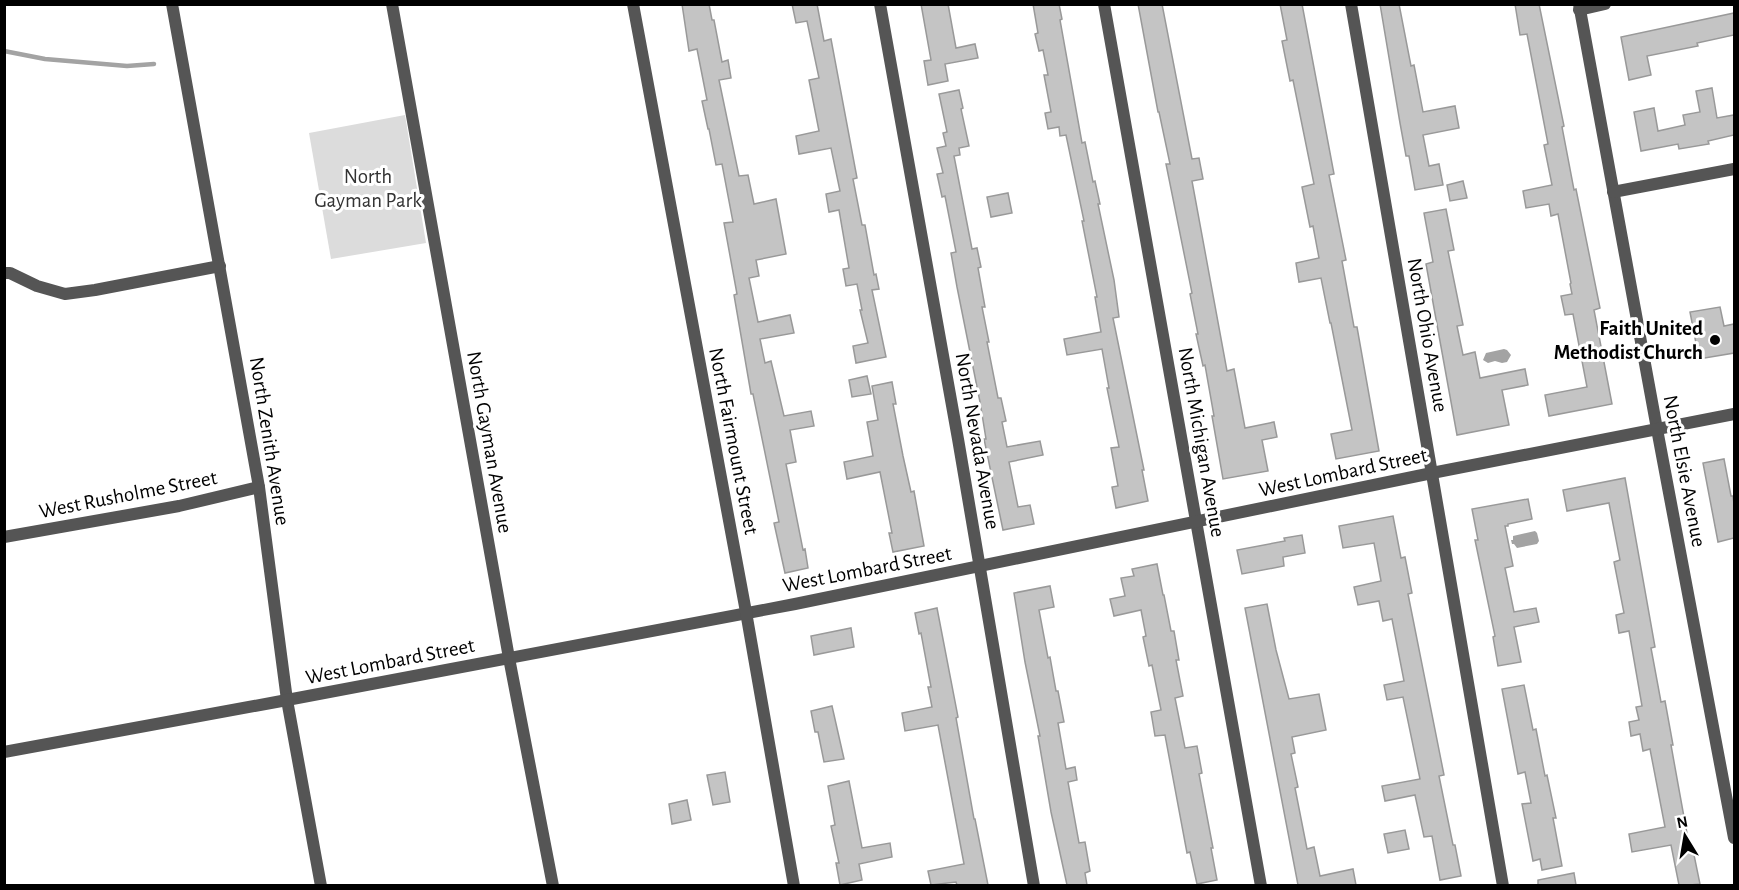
<svg xmlns="http://www.w3.org/2000/svg" width="1739" height="890" font-family="'Alegreya Sans',sans-serif">
  <style>
    .green { fill: #dcdcdc }
    .water { fill: #a3a3a3 }
    .lines { fill: none; stroke-linecap: round; stroke-linejoin: round }
    .stream { stroke: #a3a3a3; stroke-width: 4.5 }
    .building { fill: #c4c4c4; stroke: #999; stroke-width: 1.5 }
    .minor { stroke: #555; stroke-width: 12 }
    .tertiary { stroke: #555; stroke-width: 12 }
    .poi-dot { fill: #000; stroke: #fff; stroke-width: 2 }
    .labels { text-anchor: middle; stroke-width: 6; stroke-linejoin: round; paint-order: stroke }
    .park-label { font-size: 21px; fill: #333; stroke: #fff }
    .poi-label { font-size: 21px; font-weight: bold; fill: #000; stroke: #fff; text-anchor: end }
    .street-label { font-size: 21px; fill: #000; stroke: #fff }
  </style>
  <rect width="100%" height="100%" fill="#fff"/>
  <polygon class="green" points="405,115 426,243 331,259 309,133"/>
  <g class="water">
    <polygon points="1504,349 1507,350 1511,355 1507,362 1502,363 1495,361 1488,363 1483,360 1486,353"/>
    <polygon points="1535,531 1537,533 1539,541 1537,544 1517,548 1514,544 1512,544 1511,540 1513,540 1513,536"/>
  </g>
  <g class="lines">
    <polyline class="stream" points="4,51 45,59 127,66 154,64"/>
  </g>
  <g class="building">
    <polygon points="682,4 709,4 712,20 714,20 722,62 728,60 731,78 719,80 739,176 748,175 754,204 776,199 786,254 756,260 759,276 749,278 758,322 790,315 794,333 760,339 765,363 771,361 784,416 811,411 814,426 790,430 796,462 786,464 803,550 805,549 808,568 785,573 774,523 779,522 753,394 751,394 734,295 737,294 724,223 733,222 722,164 716,165 709,129 708,129 702,101 707,100 697,49 689,51"/>
    <polygon points="792,4 817,4 824,41 831,39 857,178 853,179 862,225 865,225 874,275 876,274 879,289 872,290 886,357 856,363 853,346 868,343 860,310 862,310 857,284 846,286 843,269 849,268 839,210 829,212 826,194 840,191 831,148 799,154 796,136 819,131 809,80 819,78 807,21 796,23"/>
    <polygon points="921,4 948,4 956,48 975,44 978,58 945,64 948,81 928,85 924,61 931,60"/>
    <polygon points="1033,4 1059,4 1062,19 1060,20 1082,143 1085,142 1093,182 1095,181 1100,204 1098,204 1114,280 1119,317 1113,318 1144,470 1142,470 1148,501 1116,508 1112,487 1118,486 1111,448 1119,447 1107,388 1109,388 1102,349 1067,355 1064,339 1101,332 1095,297 1097,297 1082,221 1084,221 1066,135 1060,136 1059,127 1048,129 1045,113 1051,112 1044,75 1048,75 1043,50 1039,51 1035,34 1038,33"/>
    <polygon points="1138,4 1162,4 1192,159 1199,158 1203,179 1192,181 1227,371 1234,369 1245,428 1274,422 1277,437 1262,440 1268,471 1223,479 1212,416 1214,416 1205,365 1203,366 1196,334 1198,334 1190,294 1192,293 1166,164 1170,164 1159,112 1158,112"/>
    <polygon points="1280,4 1302,4 1334,174 1329,175 1346,260 1342,261 1354,327 1357,327 1379,451 1336,459 1331,434 1352,430 1331,323 1330,323 1321,278 1299,282 1296,263 1319,258 1313,226 1310,227 1302,187 1314,184 1293,80 1290,81 1282,41 1287,40"/>
    <polygon points="1380,4 1399,4 1411,66 1414,65 1423,112 1455,106 1459,128 1423,135 1429,166 1439,164 1443,185 1415,190 1409,156 1406,156 1400,123"/>
    <polygon points="1515,4 1539,4 1564,126 1562,127 1574,190 1576,189 1600,308 1594,310 1612,404 1549,416 1545,395 1587,387 1573,314 1565,315 1561,296 1572,294 1570,284 1571,283 1558,214 1551,216 1549,204 1526,208 1523,191 1552,185 1544,145 1548,144 1527,34 1520,35"/>
    <polygon points="1734,13 1734,35 1697,43 1698,46 1647,56 1651,75 1629,80 1621,37"/>
    <polygon points="1712,88 1717,118 1734,115 1734,135 1708,141 1709,144 1679,149 1678,144 1641,151 1634,112 1654,108 1658,131 1685,125 1683,115 1700,112 1696,91"/>
    <polygon points="959,90 963,108 961,109 969,146 959,148 960,155 954,156 972,249 977,248 981,267 978,268 985,307 982,307 989,342 987,342 998,398 1001,398 1006,421 1002,422 1007,447 1040,441 1043,455 1009,462 1018,507 1030,505 1034,524 1003,530 984,439 986,439 980,402 957,287 951,253 956,252 945,196 942,197 937,174 943,173 937,148 946,146 943,133 947,132 939,94"/>
    <polygon points="1463,181 1467,198 1450,201 1447,185"/>
    <polygon points="1008,193 1012,213 991,217 987,197"/>
    <polygon points="1446,209 1454,250 1448,251 1463,325 1457,326 1463,355 1475,352 1480,378 1525,369 1528,385 1502,390 1509,425 1457,435 1426,264 1433,262 1424,213"/>
    <polygon points="1720,307 1724,326 1734,324 1734,353 1699,359 1690,312"/>
    <polygon points="867,376 871,394 852,397 849,380"/>
    <polygon points="892,382 896,404 893,404 903,456 911,492 914,491 924,546 893,552 889,533 892,533 880,472 847,479 844,462 873,456 867,422 878,420 872,386"/>
    <polygon points="1724,459 1731,496 1733,496 1734,504 1734,538 1718,542 1703,463"/>
    <polygon points="1625,478 1655,647 1651,648 1661,702 1665,701 1673,745 1671,745 1678,784 1690,850 1693,850 1700,884 1690,885 1679,885 1671,845 1632,852 1629,834 1665,827 1650,749 1643,751 1640,734 1631,736 1629,722 1639,720 1636,707 1642,706 1629,631 1619,633 1616,615 1624,613 1614,562 1620,560 1609,503 1567,511 1563,490"/>
    <polygon points="1528,499 1532,519 1508,524 1508,526 1505,526 1513,566 1505,568 1514,612 1536,608 1539,622 1514,627 1521,662 1498,666 1493,637 1495,636 1475,540 1478,540 1472,509"/>
    <polygon points="1393,516 1401,558 1405,557 1412,593 1408,594 1444,775 1439,776 1453,845 1455,845 1461,876 1440,880 1432,836 1424,837 1415,795 1385,801 1382,786 1420,779 1403,697 1387,700 1384,685 1404,681 1392,619 1383,621 1379,601 1358,605 1354,587 1381,581 1374,543 1343,548 1339,526"/>
    <polygon points="1302,535 1305,553 1283,557 1284,566 1242,574 1237,550 1285,541 1284,538"/>
    <polygon points="1157,564 1163,595 1164,595 1171,631 1174,631 1179,660 1176,660 1183,696 1175,698 1185,748 1197,746 1202,773 1199,774 1213,848 1211,848 1217,880 1197,884 1190,852 1187,853 1165,735 1155,736 1151,712 1161,710 1152,665 1149,666 1143,637 1146,636 1141,610 1114,616 1110,599 1125,596 1121,578 1134,576 1132,569"/>
    <polygon points="1050,586 1054,607 1039,610 1048,658 1050,657 1056,691 1058,691 1064,722 1058,723 1066,769 1075,767 1077,780 1068,782 1079,843 1085,842 1090,871 1085,873 1087,885 1067,885 1051,812 1038,736 1040,736 1025,662 1014,593"/>
    <polygon points="1267,604 1276,650 1289,699 1319,694 1326,730 1292,737 1295,753 1291,754 1298,787 1295,788 1307,849 1314,847 1320,876 1353,869 1356,885 1298,885 1245,608"/>
    <polygon points="937,608 958,717 956,718 974,819 975,819 988,885 957,885 956,882 931,885 928,871 964,864 938,725 905,731 902,713 932,707 928,687 931,687 921,633 919,634 915,613"/>
    <polygon points="851,628 854,647 814,655 811,636"/>
    <polygon points="1524,685 1533,730 1536,729 1545,776 1547,775 1556,818 1553,818 1562,866 1542,870 1540,859 1533,861 1522,804 1531,803 1525,772 1518,774 1502,689"/>
    <polygon points="832,706 844,759 824,762 818,732 815,732 811,711"/>
    <polygon points="725,772 730,802 713,805 707,775"/>
    <polygon points="849,781 862,848 890,843 892,857 859,864 862,880 840,885 836,863 839,863 831,826 835,825 828,786"/>
    <polygon points="687,800 691,820 672,824 669,804"/>
    <polygon points="1405,830 1409,849 1388,853 1384,834"/>
    <polygon points="1574,873 1576,885 1538,885 1538,880"/>
  </g>
  <g class="lines">
    <g class="minor">
      <polyline points="172,4 259,487 287,700 321,886"/>
      <polyline points="392,4 509,658 553,886"/>
      <polyline points="880,4 958,439 1034,886"/>
      <polyline points="1104,4 1261,886"/>
      <polyline points="1351,4 1503,886"/>
      <polyline points="1579,4 1657,429 1734,838"/>
      <polyline points="1579,10 1605,4"/>
      <polyline points="1613,192 1734,169"/>
      <polyline points="4,273 10,273 37,286 65,294 95,290 220,266"/>
      <polyline points="4,537 179,506 259,487"/>
      <polyline points="4,752 287,700 795,604 1432,473 1734,414"/>
    </g>
    <polyline class="tertiary" points="633,4 746,612 794,886"/>
  </g>
  <circle class="poi-dot" cx="1715" cy="340" r="6"/>
  <g class="labels">
    <g class="park-label">
      <text x="368" y="183">North<tspan x="368" dy="24">Gayman Park</tspan></text>
    </g>
    <g class="poi-label">
      <text x="1703" y="335">Faith United<tspan x="1703" dy="24">Methodist Church</tspan></text>
    </g>
    <g class="street-label">
      <text transform="translate(1428 335) rotate(80)" y="7">North Ohio Avenue</text>
      <text transform="translate(270 441) rotate(81)" y="7">North Zenith Avenue</text>
      <text transform="translate(734 441) rotate(79)" y="7">North Fairmount Street</text>
      <text transform="translate(978 441) rotate(80)" y="7">North Nevada Avenue</text>
      <text transform="translate(490 442) rotate(80)" y="7">North Gayman Avenue</text>
      <text transform="translate(1202 442) rotate(80)" y="7">North Michigan Avenue</text>
      <text transform="translate(1685 471) rotate(79)" y="7">North Elsie Avenue</text>
      <text transform="translate(1343 472) rotate(-12)" y="7">West Lombard Street</text>
      <text transform="translate(128 494) rotate(-11)" y="7">West Rusholme Street</text>
      <text transform="translate(867 569) rotate(-11)" y="7">West Lombard Street</text>
      <text transform="translate(390 661) rotate(-11)" y="7">West Lombard Street</text>
    </g>
  </g>
  <rect width="1739" height="890" fill="none" stroke="#000000" stroke-width="12"/>
  <g transform="translate(1685 836) rotate(349)" stroke="#ffffff" stroke-width="4.5" paint-order="stroke">
  <path d="M0-4.5L10 22L0 15L-10 22Z" fill="#000000"/>
  <text y="-9" font-size="16" font-weight="bold" text-anchor="middle" fill="#000000">N</text>
  </g>
</svg>
